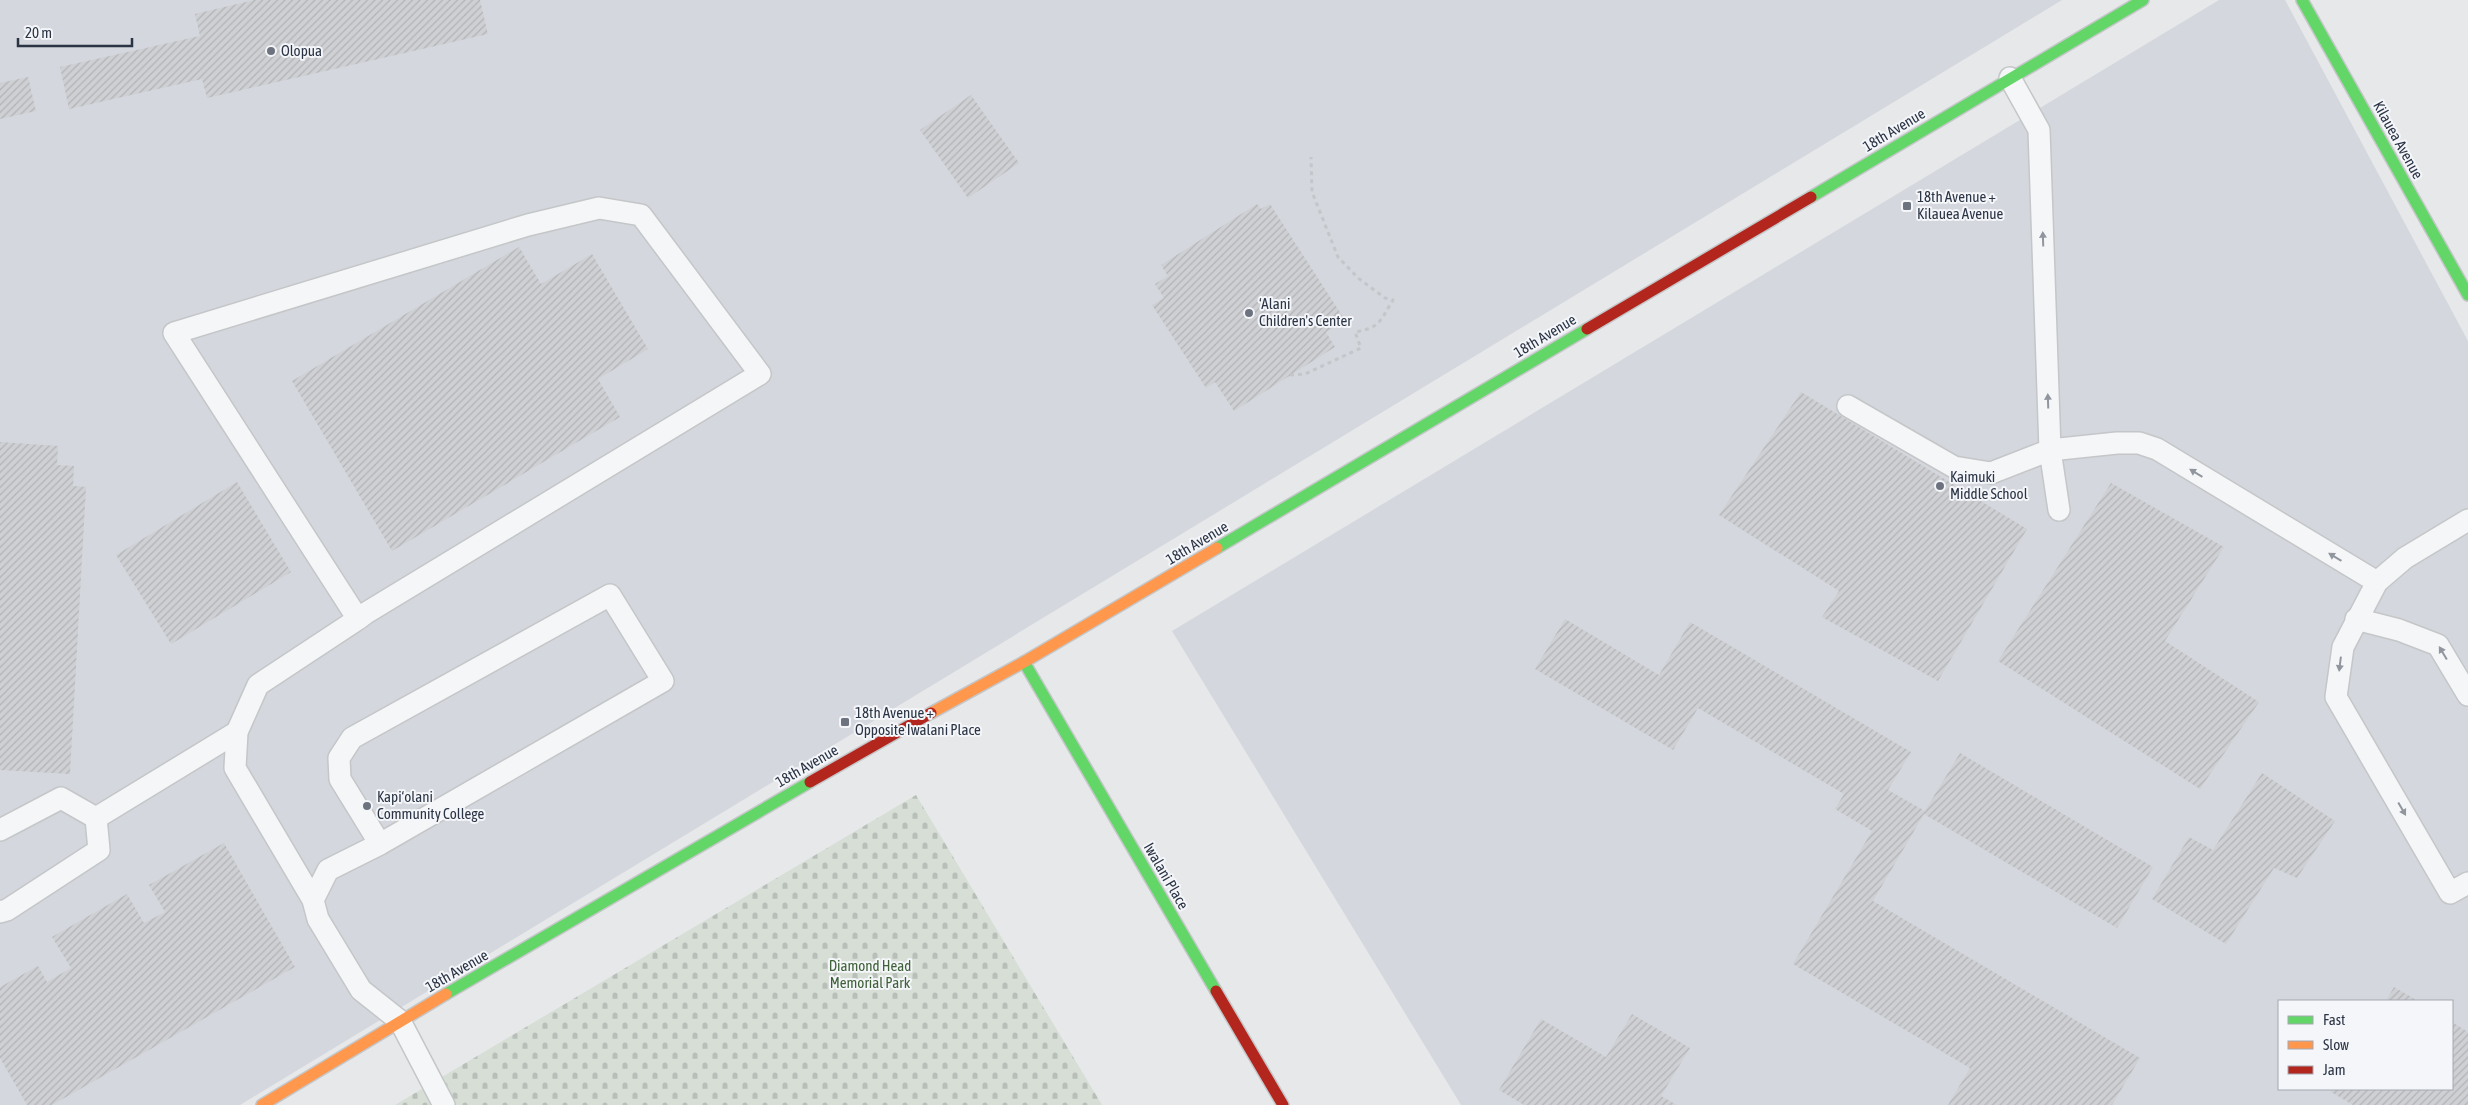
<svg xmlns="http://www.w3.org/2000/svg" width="2468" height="1105" font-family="'Asap Condensed',sans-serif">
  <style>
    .built { fill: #d4d7dd; fill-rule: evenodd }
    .cemetery { fill: url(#cemetery-stones) }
    .building { fill: url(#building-hatch) }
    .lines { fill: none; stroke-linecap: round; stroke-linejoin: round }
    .lane-casing { stroke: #c4c6c8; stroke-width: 24 }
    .fast-casing { stroke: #c4c6c8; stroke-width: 14 }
    .slow-casing { stroke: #c4c6c8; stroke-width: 14 }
    .jam-casing { stroke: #c4c6c8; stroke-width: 14 }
    .path { stroke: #c5c6ca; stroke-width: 3; stroke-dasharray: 4 4; stroke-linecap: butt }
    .lane { stroke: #f5f6f7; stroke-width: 21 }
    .fast { stroke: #63d668; stroke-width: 11 }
    .slow { stroke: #ff974d; stroke-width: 11 }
    .jam { stroke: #b3261e; stroke-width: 11 }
    .oneway { fill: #90959e }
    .poi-dot { fill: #6c737f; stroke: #f4f6f9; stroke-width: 2 }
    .labels { text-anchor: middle; stroke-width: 4; stroke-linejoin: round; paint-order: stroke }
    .poi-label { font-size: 15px; fill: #2b3445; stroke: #f4f6f9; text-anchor: start }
    .street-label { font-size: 15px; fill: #2b3445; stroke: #f4f6f9 }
    .park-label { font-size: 15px; fill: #3f6138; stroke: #f4f6f9 }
  </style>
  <defs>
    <pattern id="cemetery-stones" width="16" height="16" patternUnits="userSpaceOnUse" patternTransform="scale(1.25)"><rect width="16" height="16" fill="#d6ded6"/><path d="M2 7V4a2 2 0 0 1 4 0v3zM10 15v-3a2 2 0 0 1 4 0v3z" fill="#b8bfb9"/></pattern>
    <pattern id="building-hatch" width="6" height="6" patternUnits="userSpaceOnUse" patternTransform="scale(1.25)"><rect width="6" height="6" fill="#ced0d3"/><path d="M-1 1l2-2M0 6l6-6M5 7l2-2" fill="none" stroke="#b1b3b6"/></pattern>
  </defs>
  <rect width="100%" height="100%" fill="#e6e8ea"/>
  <g class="built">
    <polygon points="0,0 2062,0 240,1105 0,1105"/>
    <path d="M2219 0H2285L2468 341V1105H1461L1172 631ZM2279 1001H2452V1089H2279Z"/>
  </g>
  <polygon class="cemetery" points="916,795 1102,1105 395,1105"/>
  <g class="building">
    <polygon points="254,0 480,0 488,34 207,98 202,79 69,109 60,67 200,36 195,14"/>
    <polygon points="28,77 36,111 0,119 0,83"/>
    <polygon points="971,95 1019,163 968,198 920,130"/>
    <polygon points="1257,204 1261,209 1270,204 1345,320 1326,332 1335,347 1234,411 1215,382 1206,388 1152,305 1164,298 1155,284 1168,276 1161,265"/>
    <polygon points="519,247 541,284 592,254 648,349 598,379 620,417 392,551 292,381"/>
    <polygon points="1801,392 2027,529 1938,681 1822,617 1839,591 1719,515"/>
    <polygon points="0,442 58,446 57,465 74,466 73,486 86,487 70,774 0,770"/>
    <polygon points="237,482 291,572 171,644 116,555"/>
    <polygon points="2111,483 2224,547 2165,641 2259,702 2200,789 1998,661"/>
    <polygon points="1565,619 1659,675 1690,622 1911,752 1888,790 1925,811 1960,753 2153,867 2117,928 1924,814 1873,901 2140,1058 2112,1105 1948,1105 1970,1068 1793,964 1872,831 1835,809 1844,794 1698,708 1673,750 1535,669"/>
    <polygon points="2262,773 2335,821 2297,878 2274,868 2226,944 2152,899 2189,837 2213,850"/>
    <polygon points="224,843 295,967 52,1105 27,1105 0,1058 0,987 38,966 47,982 71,968 52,937 127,894 144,923 165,912 149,885"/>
    <polygon points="2394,987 2418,1001 2386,1001"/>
    <polygon points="1632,1014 1690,1048 1661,1096 1677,1105 1524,1105 1499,1090 1541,1019 1606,1057"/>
    <polygon points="2452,1022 2468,1032 2468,1105 2353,1105 2331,1092 2333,1089 2452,1089"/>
  </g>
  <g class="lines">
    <defs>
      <g id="lane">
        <polyline points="2010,78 2039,130 2050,450 2059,510"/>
        <polyline points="1848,406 1954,467 1991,473 2050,450 2117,443 2139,443 2157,449 2377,582"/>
        <polyline points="2468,520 2405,558 2377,582 2343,647 2336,697 2450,893 2468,883"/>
        <polyline points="2356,619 2399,630 2438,645 2468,695"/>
        <polyline points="0,830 61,798 96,818 237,732"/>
        <polyline points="380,844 340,779 339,758 352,738 610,595 663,681 380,844 328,870 313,900 318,919 361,990 400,1021 444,1105"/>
        <polyline points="313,900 235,768 237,732 258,685 358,619 366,613 760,374 641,215 599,208 528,225 174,333 358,619"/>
        <polyline points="0,912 7,910 99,850 96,818"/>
      </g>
      <g id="fast">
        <polyline points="2302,0 2468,295"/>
        <polyline points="1811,197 2143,0"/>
        <polyline points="1217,548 1587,329"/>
        <polyline points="1024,662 1216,991"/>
        <polyline points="446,994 810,782"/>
      </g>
      <g id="slow">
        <polyline points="931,713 1024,662 1217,548"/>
        <polyline points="262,1105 446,994"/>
      </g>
      <g id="jam">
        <polyline points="1587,329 1811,197"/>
        <polyline points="810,782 931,713"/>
        <polyline points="1216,991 1283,1105"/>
      </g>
    </defs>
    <use href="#lane" class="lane-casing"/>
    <use href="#fast" class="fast-casing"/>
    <use href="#slow" class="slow-casing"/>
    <use href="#jam" class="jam-casing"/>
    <path class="path" d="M1290 375 1305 374 1361 348 1355 332C1380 328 1380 321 1393 300L1385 298 1358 278 1338 257 1312 192 1311 157"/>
    <use href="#lane" class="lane"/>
    <use href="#fast" class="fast"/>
    <use href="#slow" class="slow"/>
    <use href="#jam" class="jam"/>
  </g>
  <defs><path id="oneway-solid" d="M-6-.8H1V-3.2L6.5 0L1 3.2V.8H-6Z" transform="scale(1.25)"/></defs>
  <g class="oneway">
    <use href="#oneway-solid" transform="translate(2043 239) rotate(-92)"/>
    <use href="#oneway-solid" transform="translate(2048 401) rotate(-92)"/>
    <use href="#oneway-solid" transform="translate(2196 473) rotate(-149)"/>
    <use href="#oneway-solid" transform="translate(2335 557) rotate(-149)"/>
    <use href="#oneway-solid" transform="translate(2443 653) rotate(-121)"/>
    <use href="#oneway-solid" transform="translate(2340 664) rotate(97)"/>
    <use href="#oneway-solid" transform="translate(2402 809) rotate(60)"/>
  </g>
  <g class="poi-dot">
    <circle cx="271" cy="51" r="5"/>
    <rect x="1902" y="201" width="10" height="10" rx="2.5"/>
    <circle cx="1249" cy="313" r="5"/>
    <circle cx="1940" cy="486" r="5"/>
    <rect x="840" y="717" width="10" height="10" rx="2.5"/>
    <circle cx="367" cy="806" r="5"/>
  </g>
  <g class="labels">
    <g class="poi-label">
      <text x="281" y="56">Olopua</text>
      <text x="1917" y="202">18th Avenue +<tspan x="1917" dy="17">Kilauea Avenue</tspan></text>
      <text x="1259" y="309">‘Alani<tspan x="1259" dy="17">Children's Center</tspan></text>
      <text x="1950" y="482">Kaimuki<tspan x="1950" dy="17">Middle School</tspan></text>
      <text x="855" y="718">18th Avenue +<tspan x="855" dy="17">Opposite Iwalani Place</tspan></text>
      <text x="377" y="802">Kapi‘olani<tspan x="377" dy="17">Community College</tspan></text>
    </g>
    <g class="street-label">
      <text transform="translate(1894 130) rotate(-31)" y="5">18th Avenue</text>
      <text transform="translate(2398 140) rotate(61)" y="5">Kilauea Avenue</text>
      <text transform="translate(1545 336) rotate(-31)" y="5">18th Avenue</text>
      <text transform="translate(1197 543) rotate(-31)" y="5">18th Avenue</text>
      <text transform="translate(807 766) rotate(-30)" y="5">18th Avenue</text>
      <text transform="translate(1166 876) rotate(60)" y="5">Iwalani Place</text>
      <text transform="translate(457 971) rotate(-30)" y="5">18th Avenue</text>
    </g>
    <g class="park-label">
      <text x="870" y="971">Diamond Head<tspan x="870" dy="17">Memorial Park</tspan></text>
    </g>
  </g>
  <rect x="2278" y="1000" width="175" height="90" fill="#f4f6f9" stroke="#a4a8b1"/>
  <rect x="2288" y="1016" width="25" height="8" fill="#63d668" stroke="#a4a8b1"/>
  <text x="2323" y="1025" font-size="15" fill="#2b3445">Fast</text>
  <rect x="2288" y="1041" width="25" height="8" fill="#ff974d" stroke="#a4a8b1"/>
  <text x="2323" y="1050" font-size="15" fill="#2b3445">Slow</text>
  <rect x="2288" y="1066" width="25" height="8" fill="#b3261e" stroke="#a4a8b1"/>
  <text x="2323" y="1075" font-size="15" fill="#2b3445">Jam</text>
  <path d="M18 38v8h114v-8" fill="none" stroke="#2b3445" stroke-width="2.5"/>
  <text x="25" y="38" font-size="15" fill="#2b3445" stroke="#f4f6f9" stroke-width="4" paint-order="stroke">20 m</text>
</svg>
